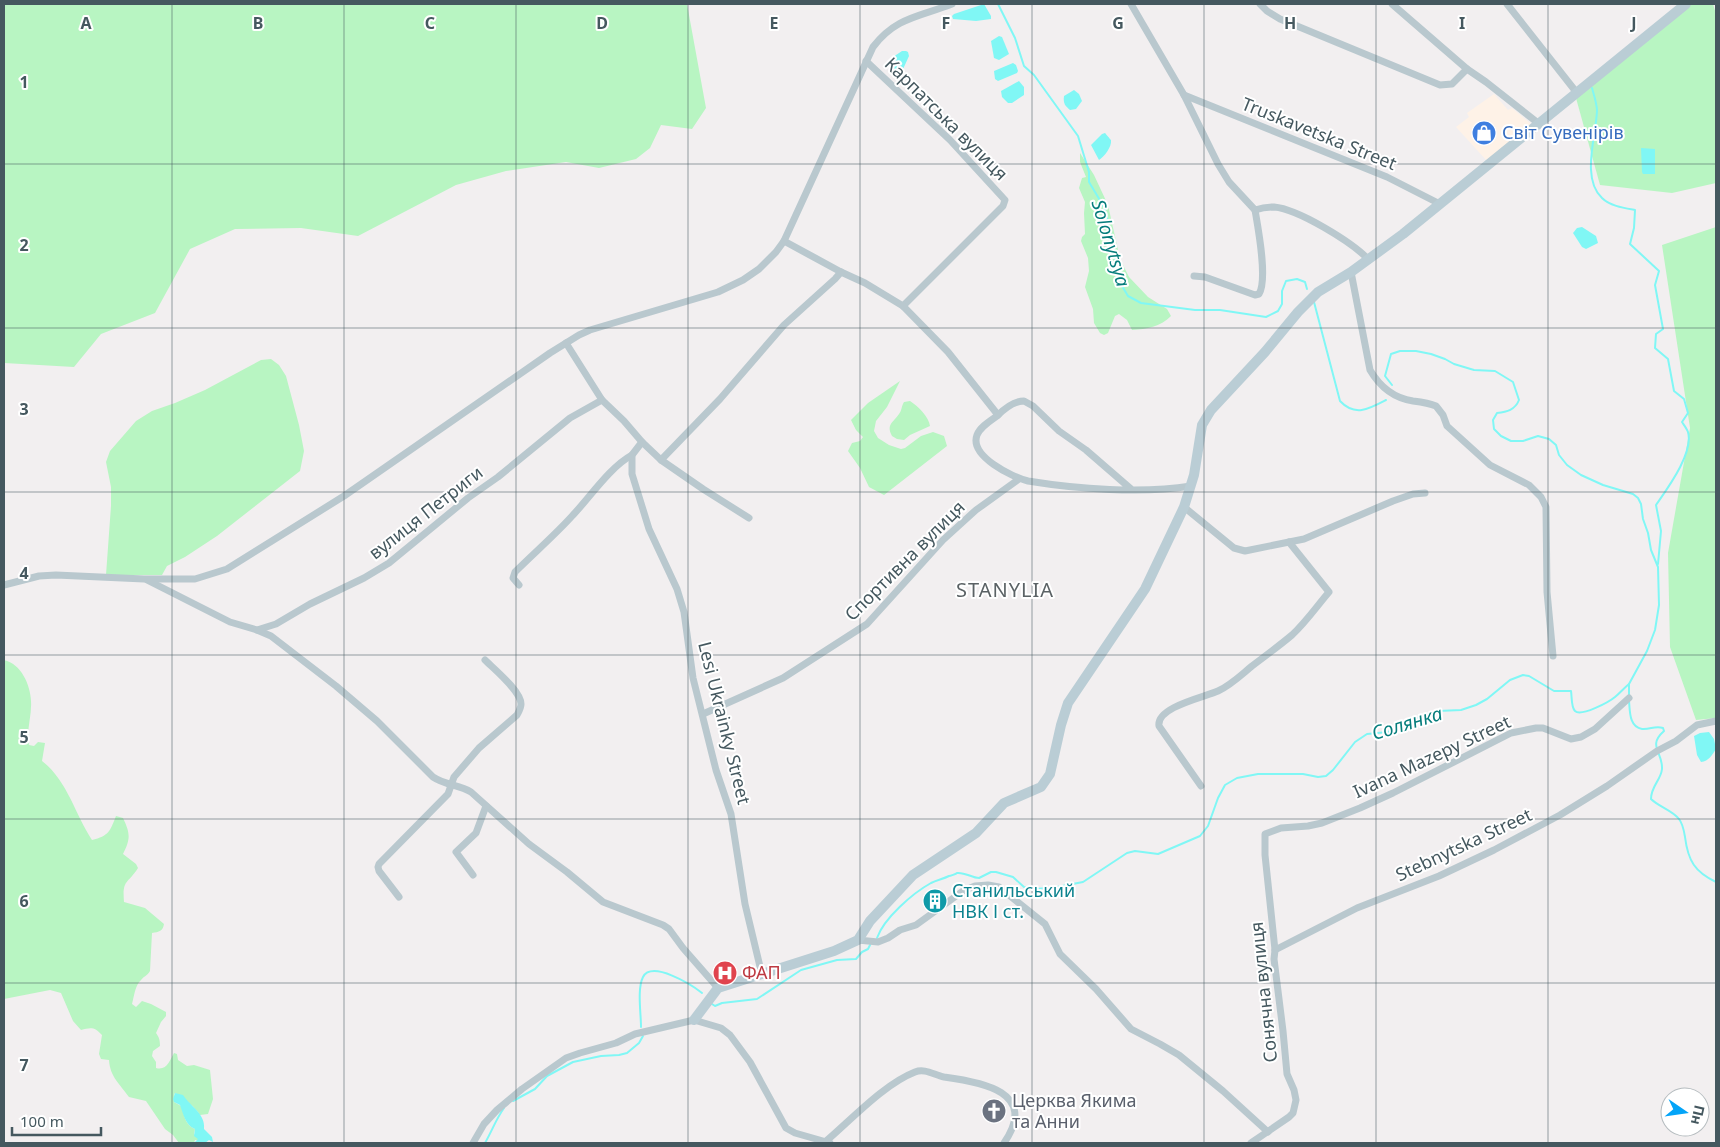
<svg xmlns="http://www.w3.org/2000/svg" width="1720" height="1147" font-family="'Noto Sans',sans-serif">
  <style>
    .commercial { fill: #fef2e7 }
    .green { fill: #b8f5c2 }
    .water { fill: #80f7f5 }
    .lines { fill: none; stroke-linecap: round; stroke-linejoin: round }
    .stream { stroke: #80f7f5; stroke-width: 2 }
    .street { stroke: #b9c8ce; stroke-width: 7 }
    .secondary { stroke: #bacdd5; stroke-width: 10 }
    .grid { fill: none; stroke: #45585f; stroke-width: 1; stroke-opacity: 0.55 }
    .labels { text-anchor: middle; stroke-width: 4; stroke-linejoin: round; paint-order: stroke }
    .street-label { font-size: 18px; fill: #45585f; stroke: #fff }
    .shop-label { font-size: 18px; fill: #366cbe; stroke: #fff; text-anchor: start }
    .culture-label { font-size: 18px; fill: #0d838f; stroke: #fff; text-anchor: start }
    .health-label { font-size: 18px; fill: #be3a42; stroke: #fff; text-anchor: start }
    .worship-label { font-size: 18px; fill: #5b616d; stroke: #fff; text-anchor: start }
    .water-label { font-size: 19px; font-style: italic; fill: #067d7c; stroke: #fff }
    .quarter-label { font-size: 20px; letter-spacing: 1px; fill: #5b6265; stroke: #fff }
    .grid-label { font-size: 16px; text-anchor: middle; font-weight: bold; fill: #45585f; stroke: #fff; stroke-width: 4; stroke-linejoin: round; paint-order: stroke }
  </style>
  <rect width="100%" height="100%" fill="#f2eff0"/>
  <polygon class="commercial" points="1494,94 1508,110 1512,108 1531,124 1487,161 1456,127 1469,117 1467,113"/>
  <g class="green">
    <polygon points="4,4 687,4 706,108 692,129 661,125 650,148 636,159 599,168 566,162 506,171 456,185 358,236 301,228 235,229 190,249 155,313 101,334 74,367 4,363"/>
    <polygon points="1691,4 1713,4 1716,14 1716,183 1672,193 1600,185 1576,98"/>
    <path d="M1080 153 1094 175 1108 205 1120 259 1129 277 1148 297 1167 309 1171 316C1160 327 1147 329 1132 330L1127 320 1119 314 1115 316 1108 333 1104 335 1100 333 1094 323 1093 309 1085 287 1089 271 1088 258 1081 241 1082 237 1085 234 1084 213 1085 202 1079 188 1082 178 1086 177 1080 162Z"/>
    <polygon points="1716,227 1716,718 1696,720 1670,647 1668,553 1690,428 1662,245"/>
    <polygon points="271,359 279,365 286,376 299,425 304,451 300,471 217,536 185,557 167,566 162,575 106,575 111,506 111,487 106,462 110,451 136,421 152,411 175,403 205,390 261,360"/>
    <polygon points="900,381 887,407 876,421 874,431 878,438 889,445 901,449 905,448 921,436 933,432 944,436 947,446 884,495 869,487 860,468 848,451 852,443 860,441 863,437 856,430 851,420 868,403"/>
    <path d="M910 401C918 406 929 417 930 426L910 435 904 440 897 439 892 436C886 424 893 423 899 414 902 410 901 407 904 402Z"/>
    <path d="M4 660C21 664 30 684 31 701 32 716 26 730 29 745L34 746 38 742 45 743 42 761C67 780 75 814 92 840 109 836 110 831 116 816L123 818C130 833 131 838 123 854L136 864 138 868C128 884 122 879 124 902L145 908 164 924C163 931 159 932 152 933L150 971C147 976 144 976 141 980 135 985 134 997 132 1004L136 1007 142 1001 151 1004 166 1012V1016L161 1022 156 1033C159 1037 160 1040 160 1046L153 1051 152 1056 156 1062V1068C167 1071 170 1060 174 1053L177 1054 178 1060 187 1066 194 1065 210 1070 213 1099 208 1114 200 1115C195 1107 184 1098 175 1093L174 1095V1102L181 1106C185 1115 184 1124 195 1129L194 1134 198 1138V1140H195L194 1143H179L173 1135 165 1129 146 1101 129 1097C120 1084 110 1077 109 1060L101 1059 99 1054 102 1035C95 1027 91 1027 81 1030L73 1021 61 993 50 990 4 999Z"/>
  </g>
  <g class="water">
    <polygon points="984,4 991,16 991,19 976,21 953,19 952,16 954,14"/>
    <polygon points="999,36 1002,37 1009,54 999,60 994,58 991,41"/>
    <polygon points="902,51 906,51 908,52 909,56 899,78 890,71 889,67 893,57"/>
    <polygon points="1013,63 1016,65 1018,71 1017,73 998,81 995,79 994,71"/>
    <polygon points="1019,81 1024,87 1024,95 1012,103 1008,103 1002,97 1001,91"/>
    <path d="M1074 90 1079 94 1082 101 1076 109 1070 110C1065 106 1063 103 1064 96Z"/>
    <path d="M1105 133C1106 134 1110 139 1111 140 1112 147 1104 157 1099 160L1091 145 1102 134Z"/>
    <polygon points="1641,148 1655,149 1655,174 1643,174 1642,172"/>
    <polygon points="1582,227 1596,236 1598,243 1586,249 1582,247 1573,233 1577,228"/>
    <path d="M1709 732 1714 739 1716 749C1712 755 1709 761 1701 762L1697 755 1694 736 1700 733Z"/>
    <path d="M175 1093 183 1095C190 1106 206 1114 204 1129L212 1137 213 1142 209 1140 205 1143H194L198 1139 194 1136 195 1129C185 1125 183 1113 180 1105L174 1102 173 1099Z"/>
  </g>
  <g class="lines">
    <g class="stream">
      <polyline points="998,4 1015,38 1024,66 1034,75 1078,136 1089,172 1089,182 1104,207 1110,230 1119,281 1128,296 1141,303 1195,310 1220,310 1266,317 1278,311 1282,304 1282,291 1286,281 1297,279 1305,282 1307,289"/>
      <path d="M1592 88C1594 95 1597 104 1597 111 1596 136 1581 179 1602 198 1610 206 1624 208 1635 210L1634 228 1630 244 1659 271 1655 285 1663 329 1656 334 1655 348 1668 359 1674 391 1684 399 1688 413 1682 422C1684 425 1687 429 1688 432 1694 453 1667 489 1656 505L1661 531 1658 564"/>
      <path d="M1314 302 1340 401C1355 417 1369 409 1386 400"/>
      <path d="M1392 385 1385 376 1391 354 1400 351H1416L1431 354 1445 359 1454 364 1474 370 1495 371 1513 382 1519 400C1515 410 1507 412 1497 413L1493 420 1494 429 1501 436 1511 441H1523L1538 436 1549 439 1556 445 1559 455 1567 465 1581 475 1603 485 1633 494 1638 498 1641 504 1643 519 1648 533 1651 550 1658 567 1659 605 1655 630 1647 651 1629 684V696"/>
      <path d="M1629 701C1630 711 1629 727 1642 729 1650 730 1655 725 1663 728L1664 731C1647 746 1663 752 1662 769 1661 780 1651 786 1651 799 1659 807 1672 810 1679 819 1683 824 1684 831 1685 837 1688 861 1695 872 1716 882"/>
      <path d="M877 938C884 918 913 893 931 883 937 880 943 879 949 876 950 876 956 874 957 873 965 872 972 878 979 878L991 872H996L1013 877 1024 887 1036 889 1057 887 1083 882 1127 853 1135 851 1158 854 1200 836 1208 826 1218 798 1225 785 1237 778 1258 774H1303L1318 777 1326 776 1333 770 1355 742 1367 734 1388 732 1424 715 1438 711 1461 710 1476 705 1487 699 1510 680 1523 675 1529 676 1554 691H1571C1572 697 1571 707 1575 711 1581 717 1609 702 1615 697 1620 693 1624 688 1629 684"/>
      <polyline points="712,1004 715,1006 722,1003 757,999 801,970 837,960 856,959 862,952 868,949 870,945"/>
      <path d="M641 1027C641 1013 637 989 643 977 652 960 692 985 702 993"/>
      <polyline points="513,1101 535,1089 547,1076 573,1062 601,1056 619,1055 627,1053 639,1043 643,1036"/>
      <path d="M485 1143C492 1131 496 1119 504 1108"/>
    </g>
    <g class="street">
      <polyline points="1131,4 1184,95 1387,177 1440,204"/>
      <polyline points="1260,4 1267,11 1280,19 1440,85 1452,84 1467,69"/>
      <polyline points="1392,4 1467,69 1486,82 1538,123"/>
      <polyline points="1507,4 1577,93"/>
      <polyline points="866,61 950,140 1005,200 1003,206 903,306"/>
      <path d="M1184 95 1218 164 1229 182 1255 210C1261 208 1267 207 1274 207 1298 209 1352 242 1369 260"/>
      <polyline points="784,241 841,272 865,283 903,306 948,352 998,415"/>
      <path d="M1351 272 1370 370C1380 387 1393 398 1413 401 1421 402 1429 403 1436 406L1443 415 1447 426 1490 465 1529 485 1541 497 1546 507 1547 592 1553 656"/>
      <path d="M1194 276 1205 277 1255 295 1259 294C1268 279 1258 228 1255 210"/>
      <polyline points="566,343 602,400 624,421 642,442 661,460 703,489 749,518"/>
      <polyline points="642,442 632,455 632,474 649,529 677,589 684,612 693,678 716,770 731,814 745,904 762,975"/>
      <polyline points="661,460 720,399 784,325 835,279 841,272"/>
      <path d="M1131 489 1086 450 1059 431 1033 406 1024 401C1014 401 1004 409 997 416 990 421 980 427 977 435 969 456 1012 477 1028 481 1077 489 1142 494 1191 486"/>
      <polyline points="1184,507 1234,548 1245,551 1304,539 1393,501 1413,494 1425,493"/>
      <path d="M147 580 230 622 257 630 271 636 336 686 377 721 433 777C445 785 459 785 471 792L529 844 567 872 603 902 663 925 669 929 683 948 718 988"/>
      <path d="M4 585 39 576 56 575 144 579H195L227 569 344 496 550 353 579 335 590 330 718 292 743 280 759 269 776 252 784 241 873 47C896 17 919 17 952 4"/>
      <path d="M519 585 513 578 515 572C534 553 555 535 573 515 590 497 610 467 632 455"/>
      <polyline points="257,630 276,624 310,604 364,578 389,563 468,498 498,477 570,418 602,400"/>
      <polyline points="703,714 783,678 867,624 943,540 976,510 1019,479"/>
      <path d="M1201 786 1159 726C1156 707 1205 697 1218 691 1231 685 1241 675 1252 666 1265 656 1279 646 1292 635 1306 622 1317 606 1329 592L1289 542"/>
      <polyline points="473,875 456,852 476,833 486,806"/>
      <path d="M399 897 379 871 378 867 379 864 448 794 454 777 479 748 517 715C519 711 521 708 521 704 521 691 494 669 485 660"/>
      <polyline points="858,940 878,942 888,938 900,930 916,925 963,891 975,886 988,885 999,887 1045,924 1060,954 1096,989 1131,1029 1160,1044 1179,1055 1223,1091 1268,1132"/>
      <polyline points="1275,950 1357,908 1439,876 1494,850 1560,815 1607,786 1657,751 1676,741 1697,725 1716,721"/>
      <path d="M825 1142C851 1120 884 1084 915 1072 925 1068 934 1075 944 1077 982 1082 1039 1092 1004 1143"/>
      <polyline points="473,1143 484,1124 497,1110 522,1089 566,1058 580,1053 616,1043 635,1034 694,1020 721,1028 730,1035 750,1062 786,1128 795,1133 830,1143"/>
      <polyline points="1251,1143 1289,1117 1293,1113 1296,1100 1294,1090 1287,1074 1283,1031 1274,959 1275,950 1265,855 1265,834 1281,828 1308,826 1322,823 1360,808 1393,793 1511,733 1536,728 1543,728 1571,739 1581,737 1595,729 1629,698"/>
    </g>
    <polyline class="secondary" points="694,1020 718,988 834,951 858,940 870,921 913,875 976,833 1004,803 1041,787 1050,774 1061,725 1068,703 1145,589 1184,507 1194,475 1202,425 1211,410 1265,352 1298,312 1318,292 1351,272 1403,234 1686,4"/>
  </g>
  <path class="grid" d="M172 4V1143M344 4V1143M516 4V1143M688 4V1143M860 4V1143M1032 4V1143M1204 4V1143M1376 4V1143M1548 4V1143M4 164H1716M4 328H1716M4 492H1716M4 655H1716M4 819H1716M4 983H1716"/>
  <defs>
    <symbol id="shop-disc" viewBox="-11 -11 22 22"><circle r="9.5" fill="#3f7fe0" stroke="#fff"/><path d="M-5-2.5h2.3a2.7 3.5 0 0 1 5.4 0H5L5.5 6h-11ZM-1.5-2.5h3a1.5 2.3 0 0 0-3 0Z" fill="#fff"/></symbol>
    <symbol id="building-disc" viewBox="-11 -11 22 22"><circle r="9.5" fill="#0f9aa8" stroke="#fff"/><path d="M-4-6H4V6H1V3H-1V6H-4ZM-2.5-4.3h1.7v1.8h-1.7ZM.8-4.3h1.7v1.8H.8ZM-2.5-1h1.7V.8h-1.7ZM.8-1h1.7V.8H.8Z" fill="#fff"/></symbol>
    <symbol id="hospital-disc" viewBox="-11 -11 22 22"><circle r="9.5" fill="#e0444e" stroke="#fff"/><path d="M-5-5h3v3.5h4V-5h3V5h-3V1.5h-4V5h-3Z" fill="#fff"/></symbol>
    <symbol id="church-disc" viewBox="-11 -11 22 22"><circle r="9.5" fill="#6b7280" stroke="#fff"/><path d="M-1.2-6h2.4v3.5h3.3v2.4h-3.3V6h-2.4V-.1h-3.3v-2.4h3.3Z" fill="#fff"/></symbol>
  </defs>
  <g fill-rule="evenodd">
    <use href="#shop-disc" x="1470" y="119" width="28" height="28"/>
    <use href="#building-disc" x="921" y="887" width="28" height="28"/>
    <use href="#hospital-disc" x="711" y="959" width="28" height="28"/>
    <use href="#church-disc" x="980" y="1097" width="28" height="28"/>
  </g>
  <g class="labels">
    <g class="street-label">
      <text transform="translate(946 119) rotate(45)" y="6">Карпатська вулиця</text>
      <text transform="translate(1319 134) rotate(22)" y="6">Truskavetska Street</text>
      <text transform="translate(426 513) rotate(-38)" y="6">вулиця Петриги</text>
      <text transform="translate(905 561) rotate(-45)" y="6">Спортивна вулиця</text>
      <text transform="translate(724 723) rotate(76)" y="6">Lesi Ukrainky Street</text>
      <text transform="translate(1432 757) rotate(-25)" y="6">Ivana Mazepy Street</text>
      <text transform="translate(1464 845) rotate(-25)" y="6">Stebnytska Street</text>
      <text transform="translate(1264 992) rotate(-96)" y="6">Сонячна вулиця</text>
    </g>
    <g class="shop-label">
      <text x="1502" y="139">Світ Сувенірів</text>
    </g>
    <g class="culture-label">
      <text x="952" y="897">Станильський<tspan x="952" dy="21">НВК І ст.</tspan></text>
    </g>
    <g class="health-label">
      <text x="742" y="979">ФАП</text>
    </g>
    <g class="worship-label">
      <text x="1012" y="1107">Церква Якима<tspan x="1012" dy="21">та Анни</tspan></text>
    </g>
    <g class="water-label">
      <text transform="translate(1111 243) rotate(73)" y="7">Solonytsya</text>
      <text transform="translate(1407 723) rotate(-17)" y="7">Солянка</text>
    </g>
    <g class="quarter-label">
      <text x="1005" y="597">STANYLIA</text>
    </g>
  </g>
  <g class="grid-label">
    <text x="86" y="29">A</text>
    <text x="258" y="29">B</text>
    <text x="430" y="29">C</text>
    <text x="602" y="29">D</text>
    <text x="774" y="29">E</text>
    <text x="946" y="29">F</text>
    <text x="1118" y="29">G</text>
    <text x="1290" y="29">H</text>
    <text x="1462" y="29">I</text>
    <text x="1634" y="29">J</text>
    <text x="24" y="88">1</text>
    <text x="24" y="251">2</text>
    <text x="24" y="415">3</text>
    <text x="24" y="579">4</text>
    <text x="24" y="743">5</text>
    <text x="24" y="907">6</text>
    <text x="24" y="1071">7</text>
  </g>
  <rect width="1720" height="1147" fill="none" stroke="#45585f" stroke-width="10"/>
  <g transform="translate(1685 1112) rotate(103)"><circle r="24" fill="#ffffff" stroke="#b5bcbf"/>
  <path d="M0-4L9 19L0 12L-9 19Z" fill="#03a4f8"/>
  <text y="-8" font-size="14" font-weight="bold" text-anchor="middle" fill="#45585f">Пн</text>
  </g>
  <path d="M12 1127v8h89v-8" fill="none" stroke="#45585f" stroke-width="2.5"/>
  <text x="20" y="1127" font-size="15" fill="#45585f" stroke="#ffffff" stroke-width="4" paint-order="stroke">100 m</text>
</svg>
